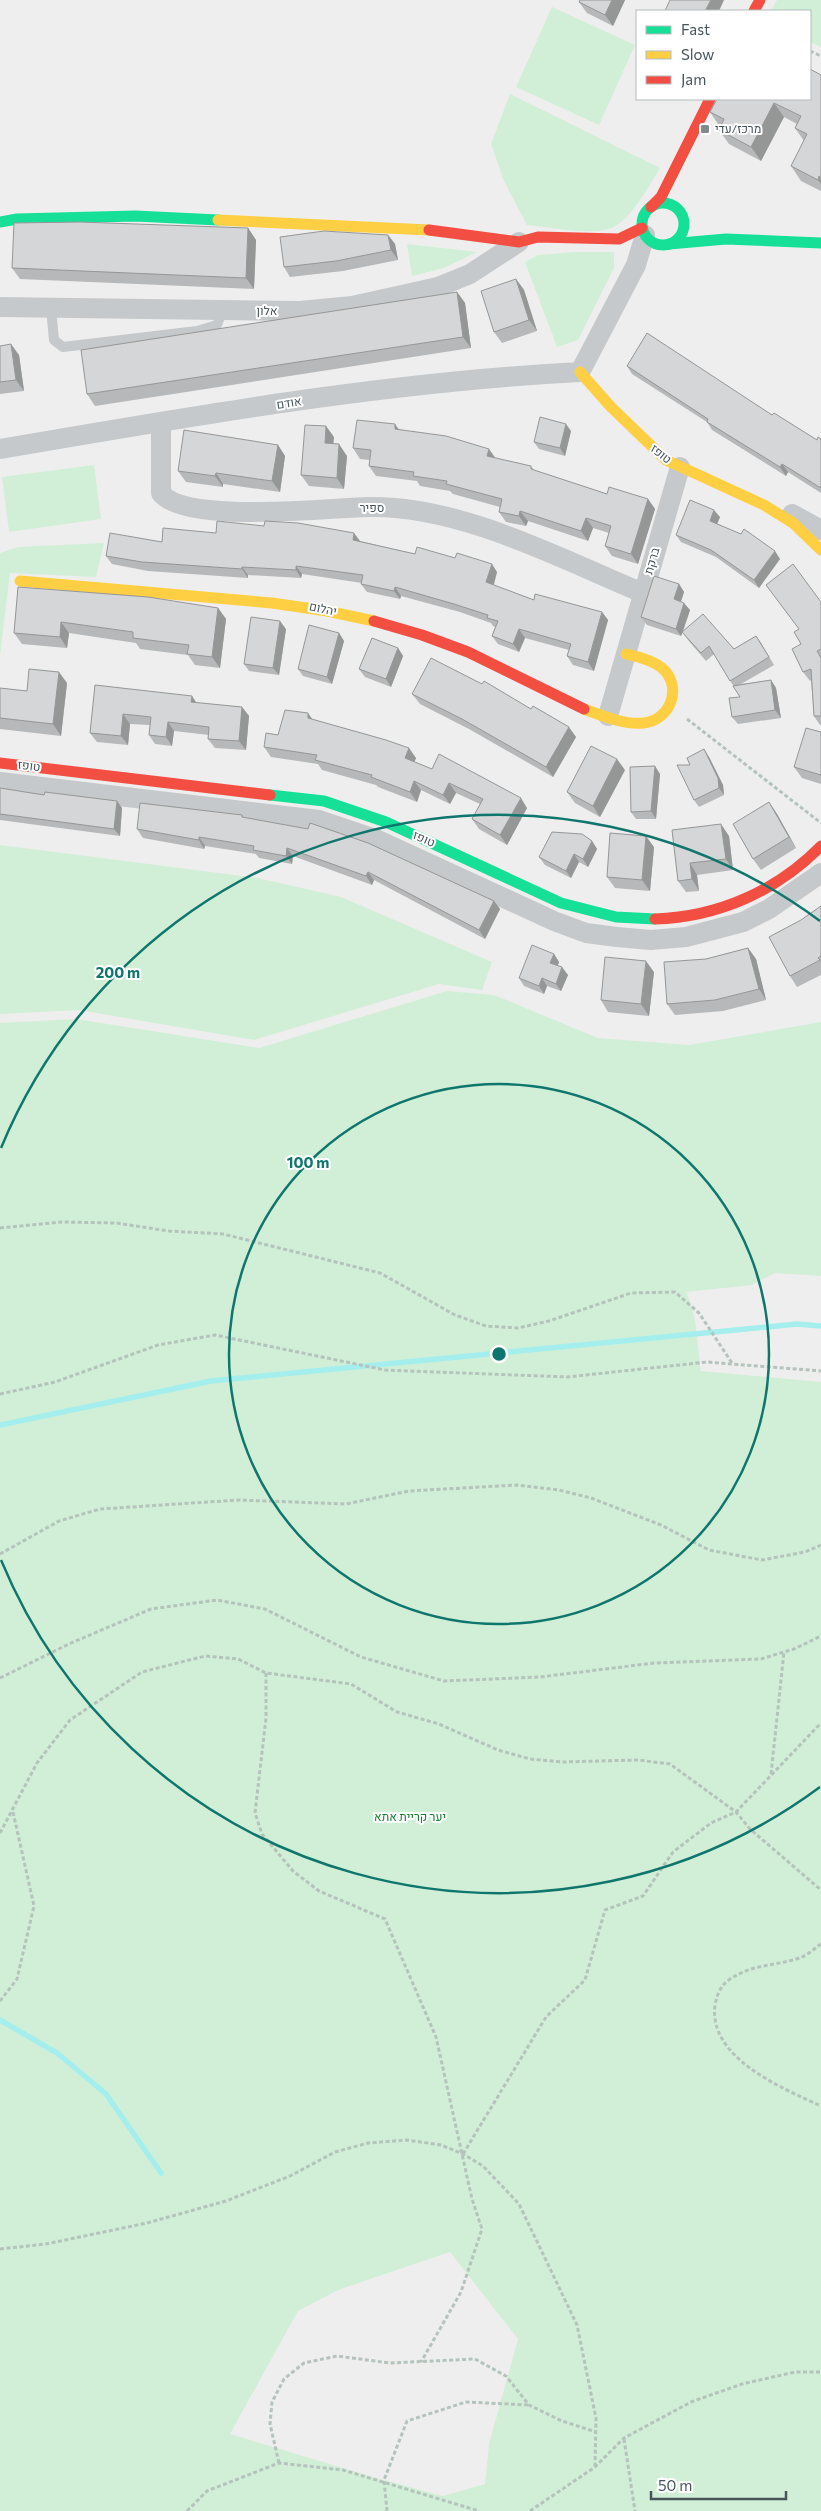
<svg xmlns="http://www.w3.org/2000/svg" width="821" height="2511" font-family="Commissioner,Heebo,sans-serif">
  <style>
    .green { fill: #d1efd6; fill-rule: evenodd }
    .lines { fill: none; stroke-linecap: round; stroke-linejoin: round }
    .stream { stroke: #a4efee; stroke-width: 5.5 }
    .path { stroke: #b4c3bb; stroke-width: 3; stroke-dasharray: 4 2.5; stroke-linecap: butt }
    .lane { stroke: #c5c9cb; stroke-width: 10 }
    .street { stroke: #c5c9cb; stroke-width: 20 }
    .fast { stroke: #16e098; stroke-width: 11 }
    .slow { stroke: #ffcf43; stroke-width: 11 }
    .jam { stroke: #f24e42; stroke-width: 11 }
    .wall { fill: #b7b8b9 }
    .shaded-wall { fill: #959696 }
    .building { fill: #d5d6d7; stroke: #959696 }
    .ring { fill: none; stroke: #0f766e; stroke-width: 2.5 }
    .poi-dot { fill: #808b8e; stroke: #fff; stroke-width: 2 }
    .labels { text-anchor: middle; stroke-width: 4; stroke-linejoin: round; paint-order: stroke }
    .poi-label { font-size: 12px; fill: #45555b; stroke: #fff; text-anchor: start }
    .street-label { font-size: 12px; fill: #45555b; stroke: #fff }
    .park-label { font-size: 12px; fill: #137f31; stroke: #fff }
    .centre { fill: #0f766e; stroke: #fff; stroke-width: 2.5 }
    .ring-label { font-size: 15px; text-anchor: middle; font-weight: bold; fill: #0f766e; stroke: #fff; stroke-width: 4; stroke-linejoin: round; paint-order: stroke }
  </style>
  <rect width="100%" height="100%" fill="#efeeee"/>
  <g class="green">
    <polygon points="777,0 821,0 821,47 810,42 810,11 771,11"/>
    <polygon points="552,7 635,45 599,125 516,87"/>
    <path d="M510 94 660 168C650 184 630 221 612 228 591 236 550 227 527 225L504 181 491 144Z"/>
    <polygon points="407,244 477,252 444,268 412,276"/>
    <polygon points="574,252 614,252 614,268 578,340 557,347 525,262 538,255"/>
    <polygon points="94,465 101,519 9,532 2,477"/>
    <polygon points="104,543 96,577 10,573 0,656 0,553 18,547"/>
    <polygon points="0,845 258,878 341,897 492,962 482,990 439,984 254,1040 79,1010 0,1014"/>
    <path d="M447 991 494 995 598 1038 689 1045 821 1022V1276L775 1273 752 1285 686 1292C698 1317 697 1343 701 1371L821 1382V2511H0V1023L76 1019 259 1048ZM450 2252 518 2339 489 2444 485 2484 443 2496 376 2478 230 2434 298 2311 338 2290Z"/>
  </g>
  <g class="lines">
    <g class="stream">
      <polyline points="0,1425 211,1381 797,1324 821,1326"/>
      <polyline points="0,2020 57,2053 106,2094 161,2173"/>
    </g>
    <g class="path">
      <polyline points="810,51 821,56"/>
      <polyline points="687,719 821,823"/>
      <polyline points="0,1228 62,1222 116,1223 169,1231 223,1234 380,1273 455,1315 486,1326 518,1328 549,1321 631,1293 675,1292 699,1313 732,1363"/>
      <polyline points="0,1394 55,1382 158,1345 215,1335 385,1370 567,1377 707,1362 821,1371"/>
      <polyline points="0,1554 59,1521 100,1509 239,1500 346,1504 409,1491 517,1485 559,1490 591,1498 661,1525 709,1550 762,1560 805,1552 821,1545"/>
      <polyline points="266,1673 266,1718 255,1813 262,1834 293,1871 319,1891 385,1919 436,2037 472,2199 482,2229 461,2292 421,2362"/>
      <polyline points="0,1678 71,1643 151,1609 217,1600 265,1609 361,1657 444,1681 540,1677 654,1663 761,1659 794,1649 821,1636"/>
      <polyline points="771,1774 784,1652"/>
      <polyline points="0,1833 37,1763 70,1720 142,1672 205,1656 238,1659 266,1673 351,1684 397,1712 439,1724 498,1750 530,1759 562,1762 638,1760 670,1764 736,1812 750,1829 821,1890"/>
      <path d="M821 1944C815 1948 809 1954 802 1957 782 1965 758 1964 739 1974 724 1981 718 1989 715 2005 708 2058 782 2088 821 2106"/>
      <polyline points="0,2001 17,1979 34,1906 13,1812"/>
      <polyline points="463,2154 546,2017 585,1980 605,1910 643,1896 673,1852 711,1823 736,1812 821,1723"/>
      <polyline points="0,2249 46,2244 147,2223 226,2201 290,2176 335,2152 368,2143 407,2140 441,2145 463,2154 483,2166 519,2204 577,2325 596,2418 595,2467"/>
      <polyline points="624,2439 635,2511"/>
      <polyline points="279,2463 270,2424 272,2402 284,2379 304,2363 337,2356 390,2363 475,2359 506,2376 529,2405 562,2421 596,2432"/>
      <polyline points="187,2511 207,2491 279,2463 343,2470 479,2511"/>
      <polyline points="387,2511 384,2480 407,2421 466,2402 529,2405"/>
      <polyline points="530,2511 595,2467 624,2438 691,2402 742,2384 795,2372 821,2372"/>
    </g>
    <polyline class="lane" points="51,308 54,340 63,347 197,331 217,325 223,310"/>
    <g class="street">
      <polyline points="0,307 300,311 352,306 438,287 470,274 519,242"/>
      <path d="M161 423V493C184 524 327 508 368 507 460 505 559 558 643 593"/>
      <path d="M0 449C192 416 386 382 580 372L636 265 645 235"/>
      <polyline points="792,514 821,530"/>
      <polyline points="608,716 680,467"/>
      <polyline points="0,782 319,820 378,840 554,921 586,933 617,937 651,940 686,937 743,922 769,909 821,873"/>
    </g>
    <g class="fast">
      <circle cx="663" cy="224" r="21"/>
      <polyline points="0,222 17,219 135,216 218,220"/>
      <polyline points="669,244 726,239 821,243"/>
      <polyline points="270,795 324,801 386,822 561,903 616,917 655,919"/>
    </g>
    <g class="slow">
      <polyline points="218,220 429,230"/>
      <polyline points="580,372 611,407 666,460 764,505 793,523 821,550"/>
      <polyline points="20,581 272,603 327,611 374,621"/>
      <path d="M584 709C603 716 624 725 644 723 671 720 683 686 662 668 652 660 638 657 626 654"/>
    </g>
    <g class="jam">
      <polyline points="754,11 760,0"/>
      <polyline points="651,207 661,197 710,99"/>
      <polyline points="429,230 519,242 538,237 619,239 642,228"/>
      <polyline points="374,621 422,635 468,652 584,709"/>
      <polyline points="0,763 270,795"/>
      <path d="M655 919C718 917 777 891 821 846"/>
    </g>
  </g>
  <g class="wall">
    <polygon points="580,0 625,0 613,26 587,13 579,2"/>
    <polygon points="821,75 821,191 801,181 791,166 804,141 795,128 797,124 784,117 761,161 729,144 719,130 720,127 710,112 716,101 714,99 810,99"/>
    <polygon points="248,228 256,240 254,289 20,279 12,268"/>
    <polygon points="388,235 395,244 398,260 343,271 290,277 284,267"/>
    <polygon points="516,279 524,290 537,331 502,343 494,332"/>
    <polygon points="457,292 465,303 471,348 95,406 87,394"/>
    <polygon points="0,346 19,355 24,391 0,394"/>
    <polygon points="627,366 772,415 817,440 821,439 821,493 788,472 786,476 712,430 707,422 632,374"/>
    <polygon points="399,430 495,458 531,466 534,470 607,494 648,499 655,509 638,564 612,556 605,546 609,533 593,528 588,541 528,521 526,526 506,522 499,512 500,507 453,494 450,491 420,486 417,481 376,476 369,466 370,460 360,459 353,448"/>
    <polygon points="571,431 565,456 539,449 534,442"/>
    <polygon points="334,437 333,444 347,456 344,489 309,486 301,475"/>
    <polygon points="278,445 285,456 280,492 223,484 223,487 186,482 178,471"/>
    <polygon points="720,517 717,524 780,559 759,588 716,557 681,542 676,535"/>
    <polygon points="216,533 360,541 415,554 497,572 494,585 534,600 602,612 608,620 594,671 573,665 567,656 569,650 525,638 519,652 498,644 492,636 495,627 493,626 491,623 460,612 401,596 400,599 367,592 361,584 362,583 302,574 301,578 248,575 248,578 148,571 112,564 106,556 162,542"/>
    <polygon points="679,584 684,592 681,602 690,610 683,632 734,649 756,636 774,665 741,684 771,680 776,688 781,718 738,724 732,717 740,697 714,654 706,661 688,640 683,632 681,636 647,625 641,617"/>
    <polygon points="18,587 218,608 226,619 220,668 195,665 188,655 140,649 136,643 69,633 67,648 22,644 14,633"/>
    <polygon points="821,602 821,725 820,725 814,716 811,680 810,681 803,672 799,629"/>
    <polygon points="286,629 279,675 249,671 244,664"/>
    <polygon points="339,633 344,641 332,684 303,676 298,669"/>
    <polygon points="398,648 403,656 391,687 365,677 359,669"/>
    <polygon points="67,683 61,736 0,729 0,688 27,691"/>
    <polygon points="95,685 196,703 242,707 249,716 246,750 215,748 208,739 209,735 174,731 172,746 155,744 149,735 150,725 130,724 128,745 97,742 90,733"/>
    <polygon points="412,694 576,737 553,777 469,729 420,704"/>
    <polygon points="313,720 416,758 414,762 527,808 507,845 479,829 472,819 480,804 456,793 450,804 421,790 417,802 378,787 376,785 322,770 318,764 271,757 264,747 278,735"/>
    <polygon points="821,732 821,784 802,778 794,767"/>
    <polygon points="709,757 723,785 724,795 699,807 694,800 690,765"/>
    <polygon points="625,770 600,817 575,803 567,792"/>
    <polygon points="660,774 656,819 636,819 631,812"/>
    <polygon points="0,788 44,795 117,801 122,808 120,836 0,820"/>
    <polygon points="769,802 777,814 796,848 761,870 753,859"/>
    <polygon points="242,815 244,817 494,901 500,909 485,939 374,880 372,885 293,856 292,864 259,858 256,854 205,846 204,849 143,838 137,829"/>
    <polygon points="672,830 729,836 733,870 697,875 699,891 686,892 678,881"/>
    <polygon points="592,841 597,849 588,867 579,862 571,878 545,865 539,857"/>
    <polygon points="654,847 650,891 615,888 607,877"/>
    <polygon points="821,906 821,975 797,987 790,976 801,920"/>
    <polygon points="748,948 756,959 766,1000 723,1011 675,1015 667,1004 706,959"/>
    <polygon points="554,954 559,962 558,965 568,975 561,991 547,986 544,994 524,986 519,978"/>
    <polygon points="654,972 649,1016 608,1012 601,1000"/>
  </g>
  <g class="shaded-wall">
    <polygon points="612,0 625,0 613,26 605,15"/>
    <polygon points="711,0 724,0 719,11 705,11"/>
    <polygon points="774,103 784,117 761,161 751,147"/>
    <polygon points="819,176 821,179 821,184 818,180"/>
    <polygon points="248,228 256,240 254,289 246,278"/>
    <polygon points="388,235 395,244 398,260 391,250"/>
    <polygon points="516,279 524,290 537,331 529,320"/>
    <polygon points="457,292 465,303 471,348 463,337"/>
    <polygon points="11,344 19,355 24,391 16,380"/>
    <polygon points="395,424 402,434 395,429"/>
    <polygon points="566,424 571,431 565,456 560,448"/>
    <polygon points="326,426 334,437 332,455 325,443"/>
    <polygon points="339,444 347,456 344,489 337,478"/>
    <polygon points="278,445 285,456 280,492 272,481"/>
    <polygon points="489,449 496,459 487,456"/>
    <polygon points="782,464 788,472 786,476 780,467"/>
    <polygon points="216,473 223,484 223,487 215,476"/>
    <polygon points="648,499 655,509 638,564 631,554"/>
    <polygon points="714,510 720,517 715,529 710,521"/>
    <polygon points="520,511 528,521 526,526 519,516"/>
    <polygon points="586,518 593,528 588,541 581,531"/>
    <polygon points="354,533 360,541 359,548 353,540"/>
    <polygon points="775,551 780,559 759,588 754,580"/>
    <polygon points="492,564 497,572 492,590 486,582"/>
    <polygon points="296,566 302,574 301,578 296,570"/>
    <polygon points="242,567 248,575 248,578 242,569"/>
    <polygon points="679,584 684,592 679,607 674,599"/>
    <polygon points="395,587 401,596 400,599 394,591"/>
    <polygon points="684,603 690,610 681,636 676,629"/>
    <polygon points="218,608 226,619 220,668 212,657"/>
    <polygon points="602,612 608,620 594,671 588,662"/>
    <polygon points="280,621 286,629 279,675 273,668"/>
    <polygon points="61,622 69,633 67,648 60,637"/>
    <polygon points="519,629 525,638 519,652 513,644"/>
    <polygon points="339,633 344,641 332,684 327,677"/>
    <polygon points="756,636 761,643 774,665 769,657"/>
    <polygon points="398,648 403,656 391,687 386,679"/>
    <polygon points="59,672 67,683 61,736 53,724"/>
    <polygon points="771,680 776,688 781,718 775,710"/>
    <polygon points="192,696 198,705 191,702"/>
    <polygon points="242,707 249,716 246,750 239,741"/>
    <polygon points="308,713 315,723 308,718"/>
    <polygon points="123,714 130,724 128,745 121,736"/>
    <polygon points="168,722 174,731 172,746 166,737"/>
    <polygon points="569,727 576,737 553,777 546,767"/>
    <polygon points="409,748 416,758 412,768 405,758"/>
    <polygon points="704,749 709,757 723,785 724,795 719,788"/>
    <polygon points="617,759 625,770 600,817 593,806"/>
    <polygon points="655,766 660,774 656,819 651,811"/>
    <polygon points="414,781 421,790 417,802 410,792"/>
    <polygon points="449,783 456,793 450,804 443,795"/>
    <polygon points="521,798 527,808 507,845 500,835"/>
    <polygon points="117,801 122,808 120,836 114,829"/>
    <polygon points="769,802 777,814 796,848 789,837"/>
    <polygon points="721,824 729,836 733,870 726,859"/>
    <polygon points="646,836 654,847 650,891 642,880"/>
    <polygon points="199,837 205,846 204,849 199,840"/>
    <polygon points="592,841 597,849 588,867 583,859"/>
    <polygon points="287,848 293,856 292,864 286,856"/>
    <polygon points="574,854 579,862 571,878 566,871"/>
    <polygon points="690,863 697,875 699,891 692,879"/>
    <polygon points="368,872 374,880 372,885 366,876"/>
    <polygon points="494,901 500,909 485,939 479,930"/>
    <polygon points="748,948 756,959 766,1000 759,989"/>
    <polygon points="554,954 559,962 556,970 550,963"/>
    <polygon points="646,961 654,972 649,1016 641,1004"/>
    <polygon points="562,967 568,975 561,991 556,984"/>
    <polygon points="542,978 547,986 544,994 539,986"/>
  </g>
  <g class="building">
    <polygon points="580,0 612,0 605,15 579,2"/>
    <polygon points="670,0 711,0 705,11 665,11"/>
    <polygon points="810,69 821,75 821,177 819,176 818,180 791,166 807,134 795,128 801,116 774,103 751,147 719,130 724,119 710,112 717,99 810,99"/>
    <polygon points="80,222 248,228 246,278 12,268 14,223"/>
    <polygon points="324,231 388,235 391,250 336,261 284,267 280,237"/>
    <polygon points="516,279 529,320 494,332 481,291"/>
    <polygon points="457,292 463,337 87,394 81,350"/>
    <polygon points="647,333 772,415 774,413 817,440 818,437 821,439 821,488 782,464 780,467 707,422 708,419 627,366"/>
    <polygon points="11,344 16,380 0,382 0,346"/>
    <polygon points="540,417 566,424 560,448 534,442"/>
    <polygon points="357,420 395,424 395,429 446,436 489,449 487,456 531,466 531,469 607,494 609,487 648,499 631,554 605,546 611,526 586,518 581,531 520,511 519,516 499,512 502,499 446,484 447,481 413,476 414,472 369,466 371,450 353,448"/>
    <polygon points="305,425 326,426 325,443 339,444 337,478 301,475"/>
    <polygon points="184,430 278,445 272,481 216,473 215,476 178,471"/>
    <polygon points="690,500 714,510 710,521 741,534 744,529 775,551 754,580 711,550 676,535"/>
    <polygon points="217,521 264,526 265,521 298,523 354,533 353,540 415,554 417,547 455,558 457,553 492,564 486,582 534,600 535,594 602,612 588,662 567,656 571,644 519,629 513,644 492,636 498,621 487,618 488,615 454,604 395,587 394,591 361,584 363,575 296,566 296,570 242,567 242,569 142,562 106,556 110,533 162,542 163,528 216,533"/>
    <polygon points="793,564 821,602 821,649 817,651 821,658 821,716 814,716 811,669 803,672 792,649 801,644 794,632 799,629 766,585"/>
    <polygon points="654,576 679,584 674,599 684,603 676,629 641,617"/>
    <polygon points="18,587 148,597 218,608 212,657 187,654 189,645 133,638 133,632 61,622 60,637 14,633"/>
    <polygon points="703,614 734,649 756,636 769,657 730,681 709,646 701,653 682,632"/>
    <polygon points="251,617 280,621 273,668 244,664"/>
    <polygon points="309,625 339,633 327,677 298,669"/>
    <polygon points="372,638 398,648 386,679 359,669"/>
    <polygon points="431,658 482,684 484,681 531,709 533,706 569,727 546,767 462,719 412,694"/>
    <polygon points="29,669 59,672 53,724 0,718 0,688 27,691"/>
    <polygon points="771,680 775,710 732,717 729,698 740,697 733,686"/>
    <polygon points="95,685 192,696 191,702 242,707 239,741 208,739 209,727 168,722 166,737 149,735 151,717 123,714 121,736 90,733"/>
    <polygon points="285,710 308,713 308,718 386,740 409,748 405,758 432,769 439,754 521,798 500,835 472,819 483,799 449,783 443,795 414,781 410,792 371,777 372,775 315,760 317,755 264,747 266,733 278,735"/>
    <polygon points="806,728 821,732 821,775 794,767"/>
    <polygon points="591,746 617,759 593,806 567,792"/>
    <polygon points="704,749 718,778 719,788 694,800 677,765 690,765 687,758"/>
    <polygon points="655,766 651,811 631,812 630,767"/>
    <polygon points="0,788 44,795 45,792 117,801 114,829 0,814"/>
    <polygon points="769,802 789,837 753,859 733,824"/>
    <polygon points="140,803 242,815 242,817 308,829 310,823 368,843 494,901 479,930 368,872 366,876 287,848 286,856 253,850 254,846 199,837 199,840 137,829"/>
    <polygon points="721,824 726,859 690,863 692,879 678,881 672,830"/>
    <polygon points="552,832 582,834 592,841 583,859 574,854 566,871 539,857"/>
    <polygon points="610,833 646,836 642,880 607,877"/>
    <polygon points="821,906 821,956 818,958 820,960 790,976 769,937 801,920"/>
    <polygon points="532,945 554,954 550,963 562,967 556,984 542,978 539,986 519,978"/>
    <polygon points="748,948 759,989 715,1000 667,1004 664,962 706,959"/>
    <polygon points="605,957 646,961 641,1004 601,1000"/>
  </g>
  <g class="ring">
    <circle cx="499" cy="1354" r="270"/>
    <path d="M820 1787A539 539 0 0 1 1 1560M1 1148A539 539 0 0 1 820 921"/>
  </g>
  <rect class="poi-dot" x="700" y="124" width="10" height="10" rx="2.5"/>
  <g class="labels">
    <g class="poi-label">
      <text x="715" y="133">מרכז/עדי</text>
    </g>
    <g class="street-label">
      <text transform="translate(267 311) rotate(1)" y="4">אלון</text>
      <text transform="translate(289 403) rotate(-9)" y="4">אודם</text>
      <text transform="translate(661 454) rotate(39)" y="4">טופז</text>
      <text x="372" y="512">ספיר</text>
      <text transform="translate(652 561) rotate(-74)" y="4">ברקת</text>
      <text transform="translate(323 609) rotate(12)" y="4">יהלום</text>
      <text transform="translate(29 766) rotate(7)" y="4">טופז</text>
      <text transform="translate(424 839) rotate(24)" y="4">טופז</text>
    </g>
    <g class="park-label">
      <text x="410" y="1821">יער קריית אתא</text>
    </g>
  </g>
  <circle cx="499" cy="1354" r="8" class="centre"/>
  <g class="ring-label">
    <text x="118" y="978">200 m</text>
    <text x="308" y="1168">100 m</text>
  </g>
  <rect x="636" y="10" width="175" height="90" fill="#ffffff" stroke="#b5bbbd"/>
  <rect x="646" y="26" width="25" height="8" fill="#16e098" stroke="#b5bbbd"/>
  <text x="681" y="35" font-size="15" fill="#45555b">Fast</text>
  <rect x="646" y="51" width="25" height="8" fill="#ffcf43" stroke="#b5bbbd"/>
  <text x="681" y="60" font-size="15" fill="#45555b">Slow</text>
  <rect x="646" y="76" width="25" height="8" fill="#f24e42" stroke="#b5bbbd"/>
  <text x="681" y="85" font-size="15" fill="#45555b">Jam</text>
  <path d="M651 2491v8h135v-8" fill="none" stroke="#45555b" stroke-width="2.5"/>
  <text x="658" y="2491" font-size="15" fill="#45555b" stroke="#ffffff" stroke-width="4" paint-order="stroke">50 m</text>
</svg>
